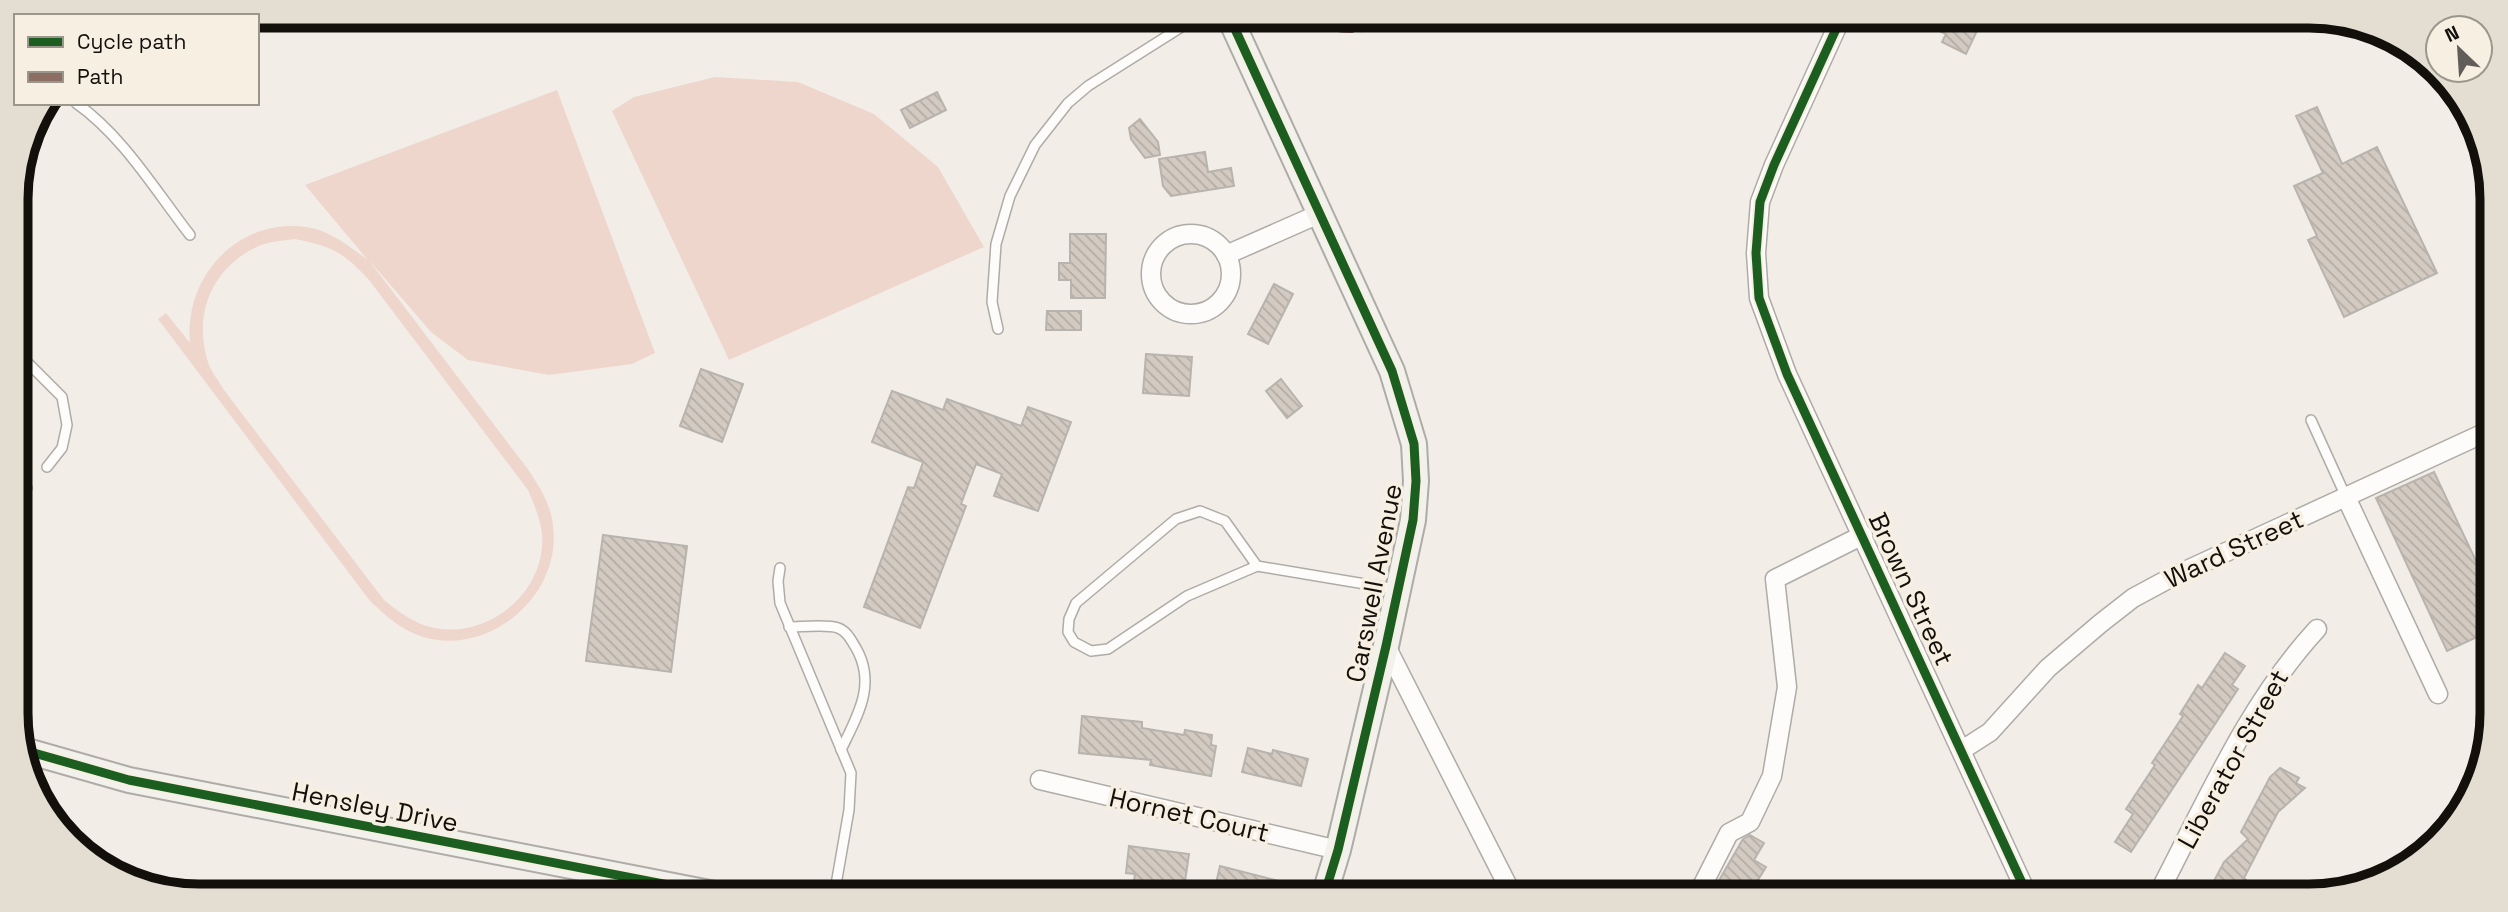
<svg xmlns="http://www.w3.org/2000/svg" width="2508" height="912" font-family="'Space Grotesk',sans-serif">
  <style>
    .garden { fill: #eed6cd; fill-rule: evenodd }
    .building { fill: url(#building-back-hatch); stroke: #b7b3ae; stroke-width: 2 }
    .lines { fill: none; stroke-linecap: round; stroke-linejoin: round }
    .lane-casing { stroke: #afaba6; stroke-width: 12 }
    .street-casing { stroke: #afaba6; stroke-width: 21 }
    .secondary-casing { stroke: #afaba6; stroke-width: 28 }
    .lane { stroke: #fdfcfb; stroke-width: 9 }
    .street { stroke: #fdfcfb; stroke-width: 18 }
    .secondary { stroke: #f2f1ec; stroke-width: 24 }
    .quiet { stroke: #8d6e63; stroke-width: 7; stroke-dasharray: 14 7; stroke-linecap: butt }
    .cycleway-casing { stroke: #f6efe2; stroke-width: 13 }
    .cycleway { stroke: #1b5e20; stroke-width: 9 }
    .labels { text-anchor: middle; stroke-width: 7; stroke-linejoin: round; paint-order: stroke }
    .street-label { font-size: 26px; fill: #13100c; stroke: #f6efe2 }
    .rim { fill: none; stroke: #13100c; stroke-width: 9 }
  </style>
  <defs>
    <pattern id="building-back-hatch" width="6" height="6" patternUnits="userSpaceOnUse" patternTransform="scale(1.75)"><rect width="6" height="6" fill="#d3cac1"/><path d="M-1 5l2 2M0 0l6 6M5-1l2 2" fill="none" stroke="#b4aca5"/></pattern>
  </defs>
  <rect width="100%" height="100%" fill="#f2eee7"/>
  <g class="garden">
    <polygon points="715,77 798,82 874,114 938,167 984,247 729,360 612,111 634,97"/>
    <path d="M557 90 655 353 632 364 549 375 468 360 431 332 368 259 527 468C539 486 551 504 553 526 562 595 490 657 423 637 401 630 386 616 370 601L158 319 166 313 190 343C184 277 237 218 306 227 330 230 348 246 367 259L305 185ZM294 239C332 246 343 252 369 280L528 490C536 509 544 527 542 547 538 598 485 638 435 628 414 624 399 612 384 600L224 390C219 381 211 372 208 362 192 312 214 265 261 245 271 241 283 241 294 239Z"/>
  </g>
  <g class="building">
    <polygon points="1907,16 1984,16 1966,54 1942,42 1946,34"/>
    <polygon points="937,92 946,110 910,128 901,110"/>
    <polygon points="2317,107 2342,164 2377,147 2437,273 2344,317 2308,240 2317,236 2294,186 2323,173 2296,116"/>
    <polygon points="1140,119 1158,142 1160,155 1145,158 1131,139 1129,128"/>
    <polygon points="1205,152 1208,172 1231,168 1234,186 1171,196 1163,186 1159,159"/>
    <polygon points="1070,234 1106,234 1105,298 1071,298 1071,280 1059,280 1059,263 1070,263"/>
    <polygon points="1274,284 1293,294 1268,344 1248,334"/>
    <polygon points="1047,311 1081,311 1081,330 1046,330"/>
    <polygon points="1146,354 1192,357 1189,396 1143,393"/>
    <polygon points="701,369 743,384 722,442 680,426"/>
    <polygon points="1281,379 1302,406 1287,418 1266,391"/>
    <polygon points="892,391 943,410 947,399 1021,426 1028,407 1071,422 1038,511 994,496 1002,474 976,464 961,504 966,506 920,628 864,607 908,487 914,488 923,462 872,442"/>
    <polygon points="2434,472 2492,595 2492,630 2447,651 2376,498"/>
    <polygon points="603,535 687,546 671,672 586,661"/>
    <polygon points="2225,653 2245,666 2232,685 2238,689 2131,852 2115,842 2133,814 2126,809 2155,765 2152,763 2183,716 2180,714 2198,685 2202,688"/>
    <polygon points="1082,716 1142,722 1142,728 1184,735 1185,730 1212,735 1211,745 1216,746 1211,776 1150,765 1151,760 1079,753"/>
    <polygon points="1248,748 1272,754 1273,750 1308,759 1301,786 1242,772"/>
    <polygon points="2280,768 2299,778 2296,783 2305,788 2278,812 2244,878 2250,884 2237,896 2206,896 2224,862 2248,839 2241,832 2270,777"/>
    <polygon points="1750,835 1764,843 1754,860 1766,867 1748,896 1710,896 1743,839"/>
    <polygon points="1129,846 1189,854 1183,895 1133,888 1135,874 1126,873"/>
    <polygon points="1220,866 1279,881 1276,896 1213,896"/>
  </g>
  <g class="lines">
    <defs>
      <g id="lane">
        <path d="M76 103C123 136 155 190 190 235"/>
        <polyline points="998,329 992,302 996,244 1010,196 1035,145 1068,103 1088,86 1191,21 1203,16"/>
        <polyline points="17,352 62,397 67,425 62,448 47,467"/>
        <polyline points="17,402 21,387 17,352"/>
        <polyline points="2311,420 2346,497"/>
        <polyline points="18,494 27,488"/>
        <polyline points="1257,566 1225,521 1200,511 1176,519 1076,603 1069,619 1068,632 1074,642 1091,651 1108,649 1187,596 1257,566 1395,589"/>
        <polyline points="780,568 778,581 780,603 851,773 849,810 834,896"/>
        <path d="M789 627C801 627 828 624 838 628 847 631 851 640 856 648 877 685 857 716 841 750"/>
      </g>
      <g id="street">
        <polyline points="1842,16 1774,165 1760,202 1756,253 1759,298 1787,374 2028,896"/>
        <circle cx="1191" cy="274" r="40"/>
        <polyline points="1226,255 1319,214"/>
        <polyline points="2346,497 2438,694"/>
        <polyline points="1386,646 1513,896"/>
        <polyline points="1962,750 1990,732 2048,668 2101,623 2133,598 2172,577 2482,434 2491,455"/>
        <polyline points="1040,780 1338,850"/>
        <polyline points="1697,896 1729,833 1750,822 1772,776 1787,687 1775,579 1863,535"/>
        <path d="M2157 896C2205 805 2247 705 2317 629"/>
      </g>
      <g id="secondary">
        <polyline points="1229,16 1392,371 1414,444 1416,481 1413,520 1386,646 1338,850 1324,896"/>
        <polyline points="20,749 129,780 725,896"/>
      </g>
    </defs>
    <use href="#lane" class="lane-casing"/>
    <use href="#street" class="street-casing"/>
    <use href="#secondary" class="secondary-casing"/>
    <use href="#lane" class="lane"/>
    <use href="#street" class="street"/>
    <use href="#secondary" class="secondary"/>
    <path class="quiet" d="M1300 16C1313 28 1348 32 1365 28 1374 26 1382 21 1390 16"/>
    <defs>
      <g id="cycleway">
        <polyline points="1229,16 1392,371 1414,444 1416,481 1413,520 1386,646 1338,850 1324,896"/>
        <polyline points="1842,16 1774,165 1760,202 1756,253 1759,298 1787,374 2028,896"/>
        <polyline points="20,749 129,780 725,896"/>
      </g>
    </defs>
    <use href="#cycleway" class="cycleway-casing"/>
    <use href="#cycleway" class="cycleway"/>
  </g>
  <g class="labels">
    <g class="street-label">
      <text transform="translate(2234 549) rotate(-25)" y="9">Ward Street</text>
      <text transform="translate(1374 583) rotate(-79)" y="9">Carswell Avenue</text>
      <text transform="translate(1911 589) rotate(65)" y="9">Brown Street</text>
      <text transform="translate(2233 759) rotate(-61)" y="9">Liberator Street</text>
      <text transform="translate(375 807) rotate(11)" y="9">Hensley Drive</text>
      <text transform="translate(1189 815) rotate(13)" y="9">Hornet Court</text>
    </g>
  </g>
  <path d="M0 0H2508V912H0ZM199 28H2309A171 171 0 0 1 2480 199V713A171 171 0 0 1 2309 884H199A171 171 0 0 1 28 713V199A171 171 0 0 1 199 28Z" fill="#e4ddd1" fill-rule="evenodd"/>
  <path class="rim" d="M199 28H2309A171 171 0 0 1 2480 199V713A171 171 0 0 1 2309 884H199A171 171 0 0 1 28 713V199A171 171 0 0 1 199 28Z"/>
  <rect x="14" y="14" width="245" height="91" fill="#f6efe2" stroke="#9b968c" stroke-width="2"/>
  <rect x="28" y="37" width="35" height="10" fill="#1b5e20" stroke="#9b968c" stroke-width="2"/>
  <text x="77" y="49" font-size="21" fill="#13100c">Cycle path</text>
  <rect x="28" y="72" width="35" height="10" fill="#8d6e63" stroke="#9b968c" stroke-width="2"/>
  <text x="77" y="84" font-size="21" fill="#13100c">Path</text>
  <g transform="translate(2459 49) rotate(335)"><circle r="33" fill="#f6efe2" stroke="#9b968c" stroke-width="2"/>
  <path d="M0-5L12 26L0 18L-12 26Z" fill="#615e59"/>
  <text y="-10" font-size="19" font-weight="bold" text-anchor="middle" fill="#13100c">N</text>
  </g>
</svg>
